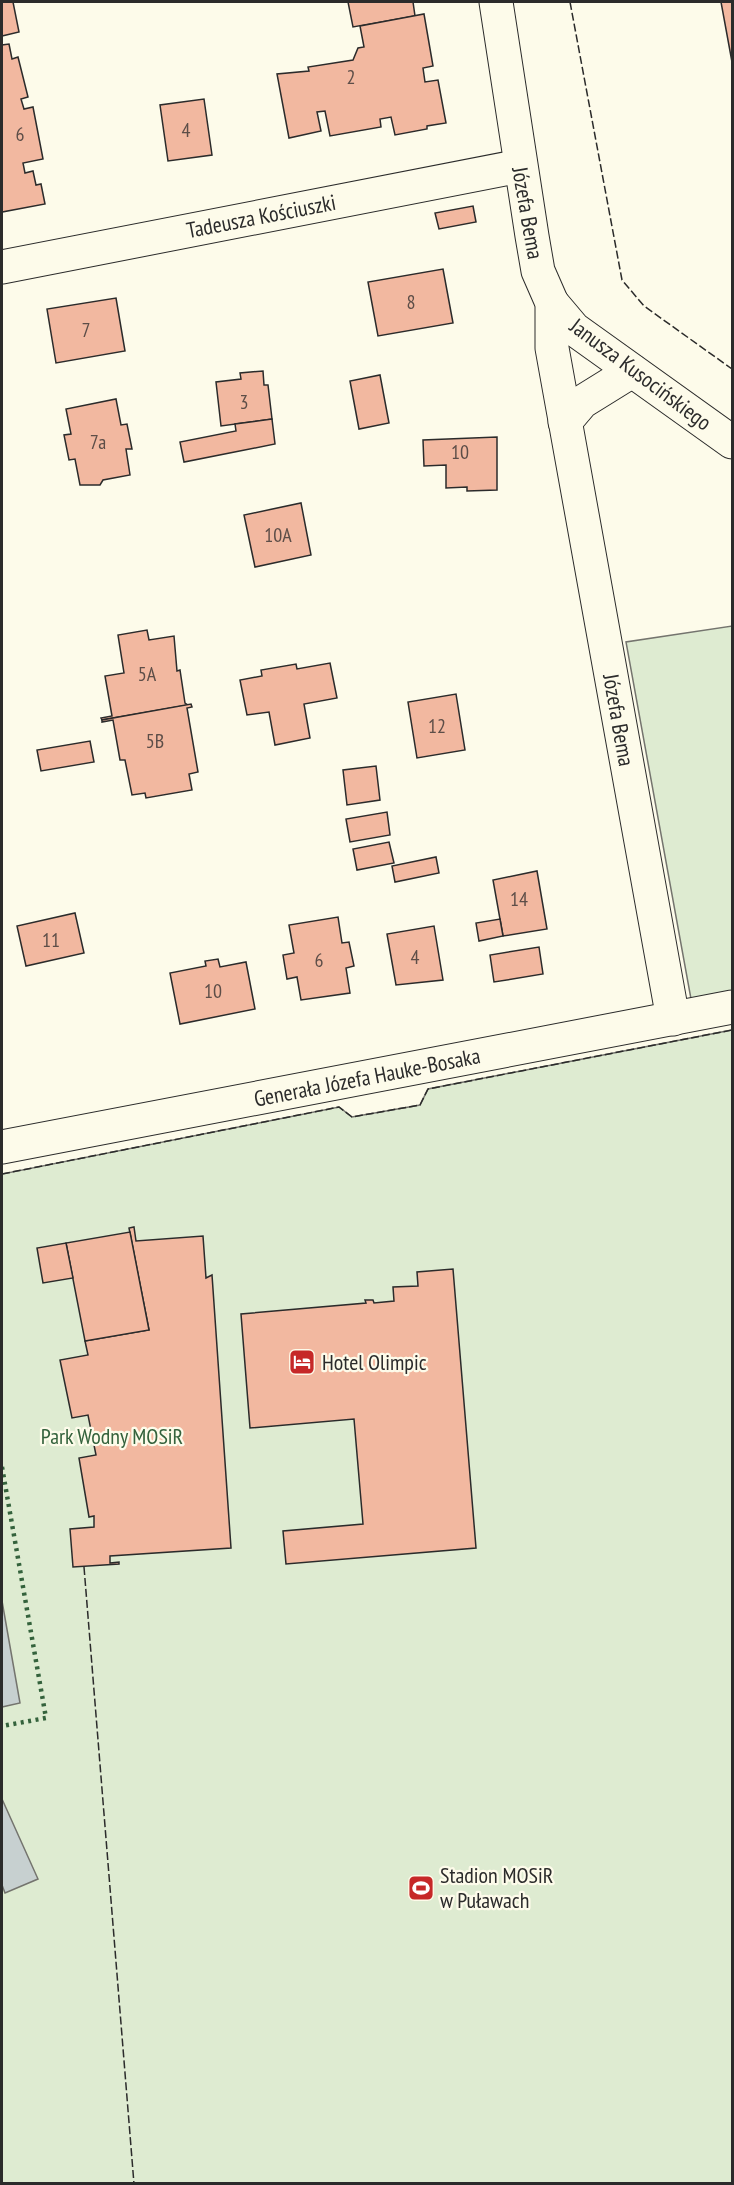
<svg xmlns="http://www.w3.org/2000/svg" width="734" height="2185" font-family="'PT Sans Narrow',sans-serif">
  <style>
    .green { fill: #deebd1; stroke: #74746e; stroke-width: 1.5 }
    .water { fill: #c7d0d0; stroke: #74746e; stroke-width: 1.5 }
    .building { fill: #f2b8a0; stroke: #2b2b2b; stroke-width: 1.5 }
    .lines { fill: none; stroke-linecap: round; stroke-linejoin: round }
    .minor-casing { stroke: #2b2b2b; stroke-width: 35 }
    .minor { stroke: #fdfbea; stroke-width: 33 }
    .hedge { stroke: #34623c; stroke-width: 4.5; stroke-dasharray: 3 4.5; stroke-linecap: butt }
    .fence { stroke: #2b2b2b; stroke-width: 1.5; stroke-dasharray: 8 3; stroke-linecap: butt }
    .labels { text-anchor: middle; stroke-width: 4.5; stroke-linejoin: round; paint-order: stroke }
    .number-label { font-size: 20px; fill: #5d4e48 }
    .street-label { font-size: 22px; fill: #2b2b2b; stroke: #fdfbea }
    .poi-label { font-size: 22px; fill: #2b2b2b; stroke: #fdfbea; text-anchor: start }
    .park-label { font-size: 22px; fill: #34623c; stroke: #fdfbea }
  </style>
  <rect width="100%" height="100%" fill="#fdfbea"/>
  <g class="green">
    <polygon points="732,626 732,992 691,999 626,642"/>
    <polygon points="732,1030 732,2183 2,2184 2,1174 339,1107 352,1117 420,1105 428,1089"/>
  </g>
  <g class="water">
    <polygon points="2,1601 20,1703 2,1707"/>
    <polygon points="2,1799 38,1879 5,1893 2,1885"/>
  </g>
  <g class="building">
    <polygon points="2,2 13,2 19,32 2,36"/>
    <polygon points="348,2 413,2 415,16 353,27"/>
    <polygon points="721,2 732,2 732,62"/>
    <polygon points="424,14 433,66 423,68 425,82 438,80 446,123 427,126 427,129 395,135 391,117 380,119 381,127 330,136 325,111 317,112 321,131 289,138 277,74 309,71 308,67 353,60 358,48 364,47 360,26"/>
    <polygon points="9,44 12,59 18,57 28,97 21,99 24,109 33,107 43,159 23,163 25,173 33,171 36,185 41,184 45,204 2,212 2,45"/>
    <polygon points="204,99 212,155 168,161 160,105"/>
    <polygon points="473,206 476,222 439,229 435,213"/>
    <polygon points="443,269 453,323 378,336 368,282"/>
    <polygon points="116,298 125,351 56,363 47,309"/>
    <polygon points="263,371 264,385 268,385 272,419 221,426 216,382 241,379 240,373"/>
    <polygon points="380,375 389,423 359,429 350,381"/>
    <polygon points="116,399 121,425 127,424 132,449 126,449 130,475 103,480 100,485 80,485 75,459 69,460 64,435 71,434 66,409"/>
    <polygon points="272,419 275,444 184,462 180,442 236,431 235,424"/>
    <polygon points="497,437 497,490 467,491 467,487 446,488 446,465 424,466 423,440"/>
    <polygon points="301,503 311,555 255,567 244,515"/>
    <polygon points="147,630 149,640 174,636 177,671 180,670 185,703 188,705 102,720 101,718 112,716 105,676 124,673 118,635"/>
    <polygon points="330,663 337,698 304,704 310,738 275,745 269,712 247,715 240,680 262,676 261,670 296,664 297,669"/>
    <polygon points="456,694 465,750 417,758 408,702"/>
    <polygon points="191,704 192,707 187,708 198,772 189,774 192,790 146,798 145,793 132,795 125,760 120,760 113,720 102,722 102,720"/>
    <polygon points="90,741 94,762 41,771 37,750"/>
    <polygon points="376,766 380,800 347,805 343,770"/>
    <polygon points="387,812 390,835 350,842 346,819"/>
    <polygon points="389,842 394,863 357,870 353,849"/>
    <polygon points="436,857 439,873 395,882 392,866"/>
    <polygon points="537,871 547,929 503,936 493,880"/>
    <polygon points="75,913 84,953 26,966 17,926"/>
    <polygon points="338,917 342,943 349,942 354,966 346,968 350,993 301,1000 297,977 287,979 283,955 294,953 289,925"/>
    <polygon points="500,919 503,936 479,941 476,923"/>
    <polygon points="434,926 443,980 396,985 387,934"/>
    <polygon points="539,947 543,974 494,982 490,955"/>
    <polygon points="218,959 220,967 246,962 255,1009 180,1024 170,973 206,966 205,961"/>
    <polygon points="134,1227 136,1241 203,1236 206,1278 212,1275 231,1548 110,1556 110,1563 119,1562 119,1564 73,1567 70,1529 94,1527 94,1516 89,1517 79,1458 96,1455 88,1415 72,1418 60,1360 88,1355 85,1341 149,1330 129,1228"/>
    <polygon points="130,1232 149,1330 85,1341 66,1243"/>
    <polygon points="66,1243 73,1278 43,1283 37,1248"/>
    <polygon points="453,1269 476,1548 286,1564 283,1531 363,1524 354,1419 250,1428 241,1314 366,1303 365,1300 373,1300 374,1303 394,1301 393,1287 418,1286 417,1272"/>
  </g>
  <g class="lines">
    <defs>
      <g id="minor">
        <polyline points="496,2 532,236 538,271 552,303 552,348 673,1019"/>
        <polyline points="2,267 520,166"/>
        <polyline points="552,303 574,329 732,442"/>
        <polyline points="565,422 582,402 632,371"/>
        <polyline points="2,1147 732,1007"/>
      </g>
    </defs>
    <use href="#minor" class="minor-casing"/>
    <use href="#minor" class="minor"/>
    <polyline class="hedge" points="2,1467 46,1718 2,1726"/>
    <g class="fence">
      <polyline points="570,2 622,280 644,306 732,369"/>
      <polyline points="2,1174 339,1107 352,1117 420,1105 428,1089 732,1030"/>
      <polyline points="84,1567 134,2184"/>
    </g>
  </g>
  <defs>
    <symbol id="hotel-square" viewBox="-11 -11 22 22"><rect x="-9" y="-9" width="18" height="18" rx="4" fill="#c62828" stroke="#fdfbea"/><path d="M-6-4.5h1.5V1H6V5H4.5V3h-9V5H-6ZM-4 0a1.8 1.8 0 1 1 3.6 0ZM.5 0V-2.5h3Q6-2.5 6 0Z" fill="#fff"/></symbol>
    <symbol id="stadium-square" viewBox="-11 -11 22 22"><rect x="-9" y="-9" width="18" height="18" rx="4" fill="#c62828" stroke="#fdfbea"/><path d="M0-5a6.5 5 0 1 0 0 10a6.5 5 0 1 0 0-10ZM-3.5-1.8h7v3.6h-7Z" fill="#fff"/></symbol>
  </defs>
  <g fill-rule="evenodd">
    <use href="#hotel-square" x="287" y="1347" width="30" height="30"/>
    <use href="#stadium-square" x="406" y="1873" width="30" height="30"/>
  </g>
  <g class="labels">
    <g class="number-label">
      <text x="351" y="84">2</text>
      <text x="186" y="137">4</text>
      <text x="20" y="141">6</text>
      <text x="411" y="309">8</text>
      <text x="86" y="337">7</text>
      <text x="244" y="409">3</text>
      <text x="98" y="449">7a</text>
      <text x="460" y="459">10</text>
      <text x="278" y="542">10A</text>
      <text x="147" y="681">5A</text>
      <text x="437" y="733">12</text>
      <text x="155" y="748">5B</text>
      <text x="519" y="906">14</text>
      <text x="51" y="947">11</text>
      <text x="415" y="964">4</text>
      <text x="319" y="967">6</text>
      <text x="213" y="998">10</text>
    </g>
    <g class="street-label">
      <text transform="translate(528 213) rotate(80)" y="8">Józefa Bema</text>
      <text transform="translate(261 216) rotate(-11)" y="8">Tadeusza Kościuszki</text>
      <text transform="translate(641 374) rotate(37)" y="8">Janusza Kusocińskiego</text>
      <text transform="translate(619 720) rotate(80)" y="8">Józefa Bema</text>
      <text transform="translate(367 1077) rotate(-11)" y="8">Generała Józefa Hauke-Bosaka</text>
    </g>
    <g class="poi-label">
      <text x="322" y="1370">Hotel Olimpic</text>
      <text x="440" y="1883">Stadion MOSiR<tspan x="440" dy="25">w Puławach</tspan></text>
    </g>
    <g class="park-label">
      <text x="112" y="1444">Park Wodny MOSiR</text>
    </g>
  </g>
  <rect width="734" height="2185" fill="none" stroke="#2b2b2b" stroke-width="6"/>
</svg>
